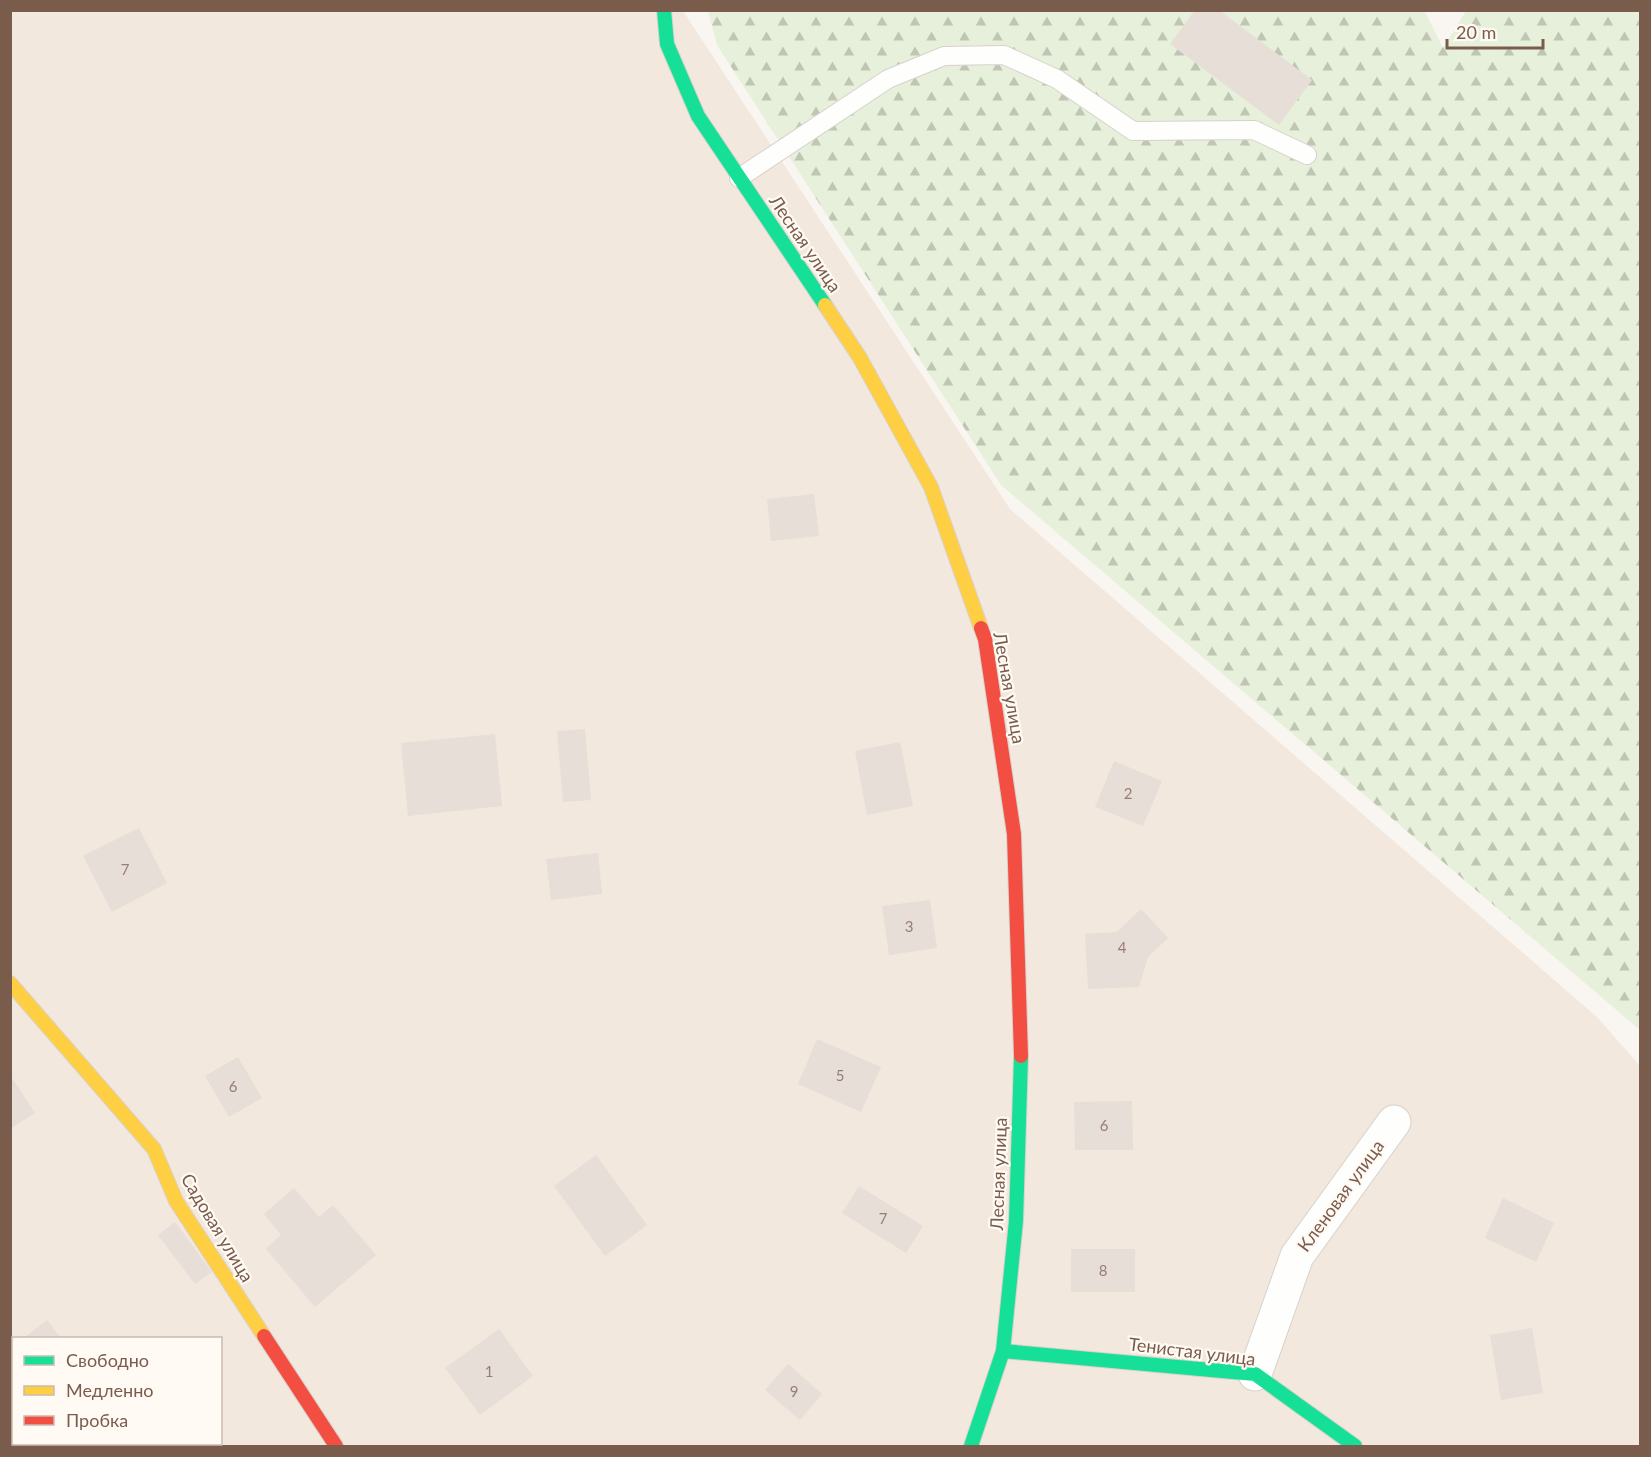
<svg xmlns="http://www.w3.org/2000/svg" width="1651" height="1457" font-family="Lato,sans-serif">
  <style>
    .residential { fill: #f2e8de; fill-rule: evenodd }
    .forest { fill: url(#forest-firs) }
    .building { fill: #e6ded7 }
    .lines { fill: none; stroke-linecap: round; stroke-linejoin: round }
    .lane-casing { stroke: #d7d1cb; stroke-width: 20 }
    .street-casing { stroke: #d7d1cb; stroke-width: 35 }
    .fast-casing { stroke: #d9d2cb; stroke-width: 16 }
    .slow-casing { stroke: #d9d2cb; stroke-width: 16 }
    .jam-casing { stroke: #d9d2cb; stroke-width: 16 }
    .lane { stroke: #fefefd; stroke-width: 18 }
    .street { stroke: #fefefd; stroke-width: 33 }
    .fast { stroke: #16e098; stroke-width: 14 }
    .slow { stroke: #ffcf43; stroke-width: 14 }
    .jam { stroke: #f24e42; stroke-width: 14 }
    .labels { text-anchor: middle; stroke-width: 4.5; stroke-linejoin: round; paint-order: stroke }
    .number-label { font-size: 15px; fill: #977e72 }
    .street-label { font-size: 18px; fill: #7a5c4d; stroke: #fffaf3 }
  </style>
  <defs>
    <pattern id="forest-firs" width="22" height="20" patternUnits="userSpaceOnUse" patternTransform="scale(1.5)"><rect width="22" height="20" fill="#e7f0db"/><path d="M5 1l3.5 6h-7zM16 11l3.5 6h-7z" fill="#c0c6b4"/></pattern>
  </defs>
  <rect width="100%" height="100%" fill="#f9f5f0"/>
  <path class="residential" d="M10 11H683L1010 509 1597 1017 1640 1066V1446H11ZM14 1338H220V1444H14Z"/>
  <polygon class="forest" points="1424,10 1443,48 1466,11 1640,11 1640,1030 1001,485 717,45 708,11"/>
  <g class="building">
    <polygon points="1195,10 1219,10 1312,80 1279,125 1170,44"/>
    <polygon points="814,494 819,536 771,541 767,499"/>
    <polygon points="585,729 591,800 563,802 557,731"/>
    <polygon points="495,734 502,806 408,816 401,743"/>
    <polygon points="900,742 913,806 867,815 855,751"/>
    <polygon points="1114,761 1162,781 1143,826 1095,807"/>
    <polygon points="139,828 167,883 112,912 83,856"/>
    <polygon points="598,853 602,894 551,900 546,859"/>
    <polygon points="930,900 937,948 889,955 882,906"/>
    <polygon points="1141,909 1168,938 1148,957 1139,987 1088,989 1085,934 1117,932"/>
    <polygon points="817,1039 881,1067 861,1112 798,1084"/>
    <polygon points="238,1057 262,1098 229,1117 205,1076"/>
    <polygon points="10,1075 35,1113 10,1129"/>
    <polygon points="1132,1101 1133,1150 1075,1150 1074,1102"/>
    <polygon points="596,1155 647,1225 605,1256 554,1186"/>
    <polygon points="859,1186 923,1226 906,1253 842,1213"/>
    <polygon points="294,1188 319,1217 333,1205 376,1255 315,1307 266,1249 281,1235 264,1214"/>
    <polygon points="1503,1198 1554,1223 1536,1262 1485,1238"/>
    <polygon points="175,1222 212,1272 195,1284 158,1235"/>
    <rect x="1071" y="1249" width="64" height="43"/>
    <polygon points="47,1320 61,1338 24,1338"/>
    <polygon points="1532,1328 1543,1393 1501,1400 1490,1335"/>
    <polygon points="499,1329 533,1376 480,1415 445,1368"/>
    <polygon points="788,1364 822,1394 800,1420 765,1390"/>
  </g>
  <g class="lines">
    <defs>
      <polyline id="lane" points="739,178 888,79 944,56 1004,55 1057,79 1133,131 1254,130 1307,155"/>
      <polyline id="street" points="1255,1374 1297,1256 1394,1122"/>
      <g id="fast">
        <polyline points="664,10 667,44 698,116 825,305"/>
        <polyline points="1003,1351 1255,1374 1355,1446"/>
        <polyline points="971,1446 1003,1351 1016,1221 1021,1056"/>
      </g>
      <g id="slow">
        <polyline points="825,305 860,358 931,487 981,628"/>
        <polyline points="10,983 154,1149 176,1201 264,1336"/>
      </g>
      <g id="jam">
        <polyline points="981,628 985,639 1014,834 1021,1056"/>
        <polyline points="264,1336 336,1446"/>
      </g>
    </defs>
    <use href="#lane" class="lane-casing"/>
    <use href="#street" class="street-casing"/>
    <use href="#fast" class="fast-casing"/>
    <use href="#slow" class="slow-casing"/>
    <use href="#jam" class="jam-casing"/>
    <use href="#lane" class="lane"/>
    <use href="#street" class="street"/>
    <use href="#fast" class="fast"/>
    <use href="#slow" class="slow"/>
    <use href="#jam" class="jam"/>
  </g>
  <g class="labels">
    <g class="number-label">
      <text x="1128" y="799">2</text>
      <text x="125" y="875">7</text>
      <text x="909" y="932">3</text>
      <text x="1122" y="953">4</text>
      <text x="840" y="1081">5</text>
      <text x="233" y="1092">6</text>
      <text x="1104" y="1131">6</text>
      <text x="883" y="1224">7</text>
      <text x="1103" y="1276">8</text>
      <text x="489" y="1377">1</text>
      <text x="794" y="1397">9</text>
    </g>
    <g class="street-label">
      <text transform="translate(805 244) rotate(56)" y="6">Лесная улица</text>
      <text transform="translate(1009 688) rotate(80)" y="6">Лесная улица</text>
      <text transform="translate(999 1174) rotate(-88)" y="6">Лесная улица</text>
      <text transform="translate(1341 1196) rotate(-54)" y="6">Кленовая улица</text>
      <text transform="translate(217 1228) rotate(59)" y="6">Садовая улица</text>
      <text transform="translate(1192 1352) rotate(7)" y="6">Тенистая улица</text>
    </g>
  </g>
  <rect width="1651" height="1457" fill="none" stroke="#7a5c4d" stroke-width="24"/>
  <rect x="12" y="1337" width="210" height="108" fill="#fffaf3" stroke="#cabbb1" stroke-width="1.5"/>
  <rect x="24" y="1356" width="30" height="9" fill="#16e098" stroke="#cabbb1" stroke-width="1.5"/>
  <text x="66" y="1367" font-size="18" fill="#7a5c4d">Свободно</text>
  <rect x="24" y="1386" width="30" height="9" fill="#ffcf43" stroke="#cabbb1" stroke-width="1.5"/>
  <text x="66" y="1397" font-size="18" fill="#7a5c4d">Медленно</text>
  <rect x="24" y="1416" width="30" height="9" fill="#f24e42" stroke="#cabbb1" stroke-width="1.5"/>
  <text x="66" y="1427" font-size="18" fill="#7a5c4d">Пробка</text>
  <path d="M1447 39v9h96v-9" fill="none" stroke="#7a5c4d" stroke-width="3"/>
  <text x="1456" y="39" font-size="18" fill="#7a5c4d" stroke="#fffaf3" stroke-width="4.5" paint-order="stroke">20 m</text>
</svg>
